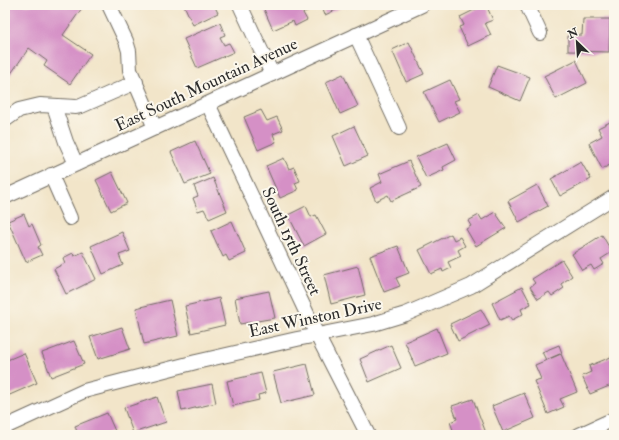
<svg xmlns="http://www.w3.org/2000/svg" width="619" height="440" font-family="'IM FELL Double Pica',serif">
  <style>
    .building { fill: #d590c6 }
    .lines { fill: none; stroke-linecap: round; stroke-linejoin: round }
    .minor-casing { stroke: #716c62; stroke-width: 16 }
    .minor { stroke: #fff; stroke-width: 14 }
    .labels { text-anchor: middle; stroke-width: 4; stroke-linejoin: round; paint-order: stroke }
    .street-label { font-size: 17px; fill: #2b2b2b; stroke: #fbf7ec }
  </style>
  <rect width="100%" height="100%" fill="#fbf7ec"/>
  <filter id="ink" filterUnits="userSpaceOnUse"><feTurbulence type="fractalNoise" baseFrequency=".025" numOctaves="2"/><feDisplacementMap in="SourceGraphic" scale="8" xChannelSelector="R" yChannelSelector="G"/><feConvolveMatrix kernelMatrix="1 2 1 2 8 2 1 2 1" color-interpolation-filters="sRGB"/></filter>
  <filter id="wash" filterUnits="userSpaceOnUse"><feTurbulence type="fractalNoise" baseFrequency=".012" numOctaves="4" result="noise"/><feDisplacementMap in="SourceGraphic" scale="16" xChannelSelector="R" yChannelSelector="G"/><feGaussianBlur stdDeviation="0.9" result="paint"/><feColorMatrix in="noise" values="0 0 0 0 0 0 0 0 0 0 0 0 0 0 0 0 0 1.4 0 .05"/><feComposite in="paint" operator="in"/></filter>
  <g filter="url(#wash)">
    <rect width="100%" height="100%" fill="#f2e5c9"/>
    <g id="blocks">
      <g class="building">
        <polygon points="5,5 78,5 82,8 63,35 91,54 70,84 44,66 47,61 29,48 5,82 5,14 9,9"/>
        <polygon points="184,5 214,5 218,13 193,25"/>
        <polygon points="267,5 314,5 315,7 303,13 307,20 295,26 293,21 273,30 263,7"/>
        <polygon points="321,5 343,5 339,7 340,8 325,15"/>
        <polygon points="484,5 486,5 493,20 485,23 491,35 468,46 459,27 464,25 460,17"/>
        <polygon points="583,19 610,19 609,52 568,51 568,35 582,35"/>
        <polygon points="220,23 225,35 220,37 224,45 229,43 234,52 197,68 184,39"/>
        <polygon points="409,42 424,74 406,82 392,50"/>
        <polygon points="576,60 587,83 556,99 544,76"/>
        <polygon points="497,65 530,77 520,101 488,87"/>
        <polygon points="343,74 358,106 340,114 326,82"/>
        <polygon points="450,80 459,99 454,101 460,112 439,122 424,92"/>
        <polygon points="261,110 267,121 277,117 283,130 273,134 276,142 258,150 244,117"/>
        <polygon points="614,120 614,163 602,169 589,143 602,136 598,128"/>
        <polygon points="354,126 368,156 346,166 333,136"/>
        <polygon points="195,141 210,174 185,184 171,152"/>
        <polygon points="448,143 456,160 443,167 444,170 426,178 416,157"/>
        <polygon points="284,158 289,169 294,167 300,181 295,183 298,190 280,198 266,166"/>
        <polygon points="409,161 421,187 391,201 388,195 376,201 370,188 382,182 379,174"/>
        <polygon points="581,162 591,179 560,196 551,179"/>
        <polygon points="112,172 127,203 111,211 96,180"/>
        <polygon points="213,178 227,211 209,219 204,209 198,211 193,198 198,196 194,186"/>
        <polygon points="537,185 548,206 519,222 508,201"/>
        <polygon points="306,206 311,217 316,215 326,234 304,246 288,215"/>
        <polygon points="495,212 506,228 476,246 466,229 471,226 468,221 479,215 482,220"/>
        <polygon points="24,214 29,226 32,224 41,245 38,247 42,255 26,262 8,221"/>
        <polygon points="232,221 246,253 229,261 226,255 223,257 211,231"/>
        <polygon points="122,232 130,251 119,255 123,265 103,274 91,246"/>
        <polygon points="451,234 454,240 460,237 465,246 458,250 461,256 448,262 451,268 443,272 442,269 431,274 419,250"/>
        <polygon points="602,235 612,252 601,259 604,264 594,270 591,265 582,270 572,254"/>
        <polygon points="398,246 409,273 396,278 400,286 384,292 370,256"/>
        <polygon points="83,252 96,279 66,294 54,269 65,263 63,258 73,253 74,256"/>
        <polygon points="562,260 572,276 561,284 564,288 552,296 549,292 538,299 530,287 535,283 532,279"/>
        <polygon points="358,266 365,295 331,304 324,275"/>
        <polygon points="522,287 531,304 521,309 523,314 512,320 509,316 500,320 492,303"/>
        <polygon points="269,291 275,318 240,324 235,298"/>
        <polygon points="219,298 225,325 191,333 185,306"/>
        <polygon points="170,300 178,336 144,344 136,308"/>
        <polygon points="481,309 490,325 458,341 450,324"/>
        <polygon points="122,327 130,349 98,359 90,337"/>
        <polygon points="437,328 447,353 415,366 405,342"/>
        <polygon points="74,341 84,364 51,377 42,353"/>
        <polygon points="391,345 401,368 369,382 360,359"/>
        <polygon points="559,345 562,353 546,360 542,352"/>
        <polygon points="24,353 37,383 5,397 5,361"/>
        <polygon points="561,354 577,392 560,399 564,407 548,414 534,381 541,379 535,365"/>
        <polygon points="611,357 614,364 614,384 590,394 582,376 591,372 589,366"/>
        <polygon points="307,364 315,395 281,403 273,372"/>
        <polygon points="261,373 266,393 258,395 259,400 233,406 227,381"/>
        <polygon points="212,384 216,403 182,411 178,391"/>
        <polygon points="524,393 535,418 503,432 492,406"/>
        <polygon points="157,397 166,422 133,433 124,408"/>
        <polygon points="473,399 486,433 479,435 455,435 450,422 457,419 452,406"/>
        <polygon points="107,413 115,431 105,435 78,435 75,426"/>
      </g>
    </g>
  </g>
  <g filter="url(#ink)">
    <use href="#blocks" fill-opacity="0" stroke="#716c62" stroke-width="1"/>
    <g class="lines">
      <defs>
        <g id="minor">
          <polyline points="109,5 126,41 129,51 130,70 155,128"/>
          <polyline points="240,5 272,74"/>
          <polyline points="527,5 540,33"/>
          <polyline points="356,35 399,128"/>
          <polyline points="208,104 317,335 368,435"/>
          <polyline points="54,106 66,142 76,164"/>
          <polyline points="5,120 19,110 40,105 76,107 81,106 136,82"/>
          <polyline points="51,175 70,218"/>
          <polyline points="5,197 422,5"/>
          <polyline points="5,427 84,391 196,362 297,339 373,324 406,314 471,286 614,197"/>
          <polyline points="579,435 614,419"/>
        </g>
      </defs>
      <use href="#minor" class="minor-casing"/>
      <use href="#minor" class="minor"/>
    </g>
  </g>
  <g class="labels">
    <g class="street-label">
      <text transform="translate(206 84) rotate(-25)" y="6">East South Mountain Avenue</text>
      <text transform="translate(292 241) rotate(65)" y="6">South 15th Street</text>
      <text transform="translate(315 317) rotate(-12)" y="6">East Winston Drive</text>
    </g>
  </g>
  <rect width="619" height="440" fill="none" stroke="#fbf7ec" stroke-width="20"/>
  <g transform="translate(577 42) rotate(335)" stroke="#fbf7ec" stroke-width="3" paint-order="stroke">
  <path d="M0-3L7 15L0 10L-7 15Z" fill="#2b2b2b"/>
  <text y="-6" font-size="11" font-weight="bold" text-anchor="middle" fill="#2b2b2b">N</text>
  </g>
</svg>
